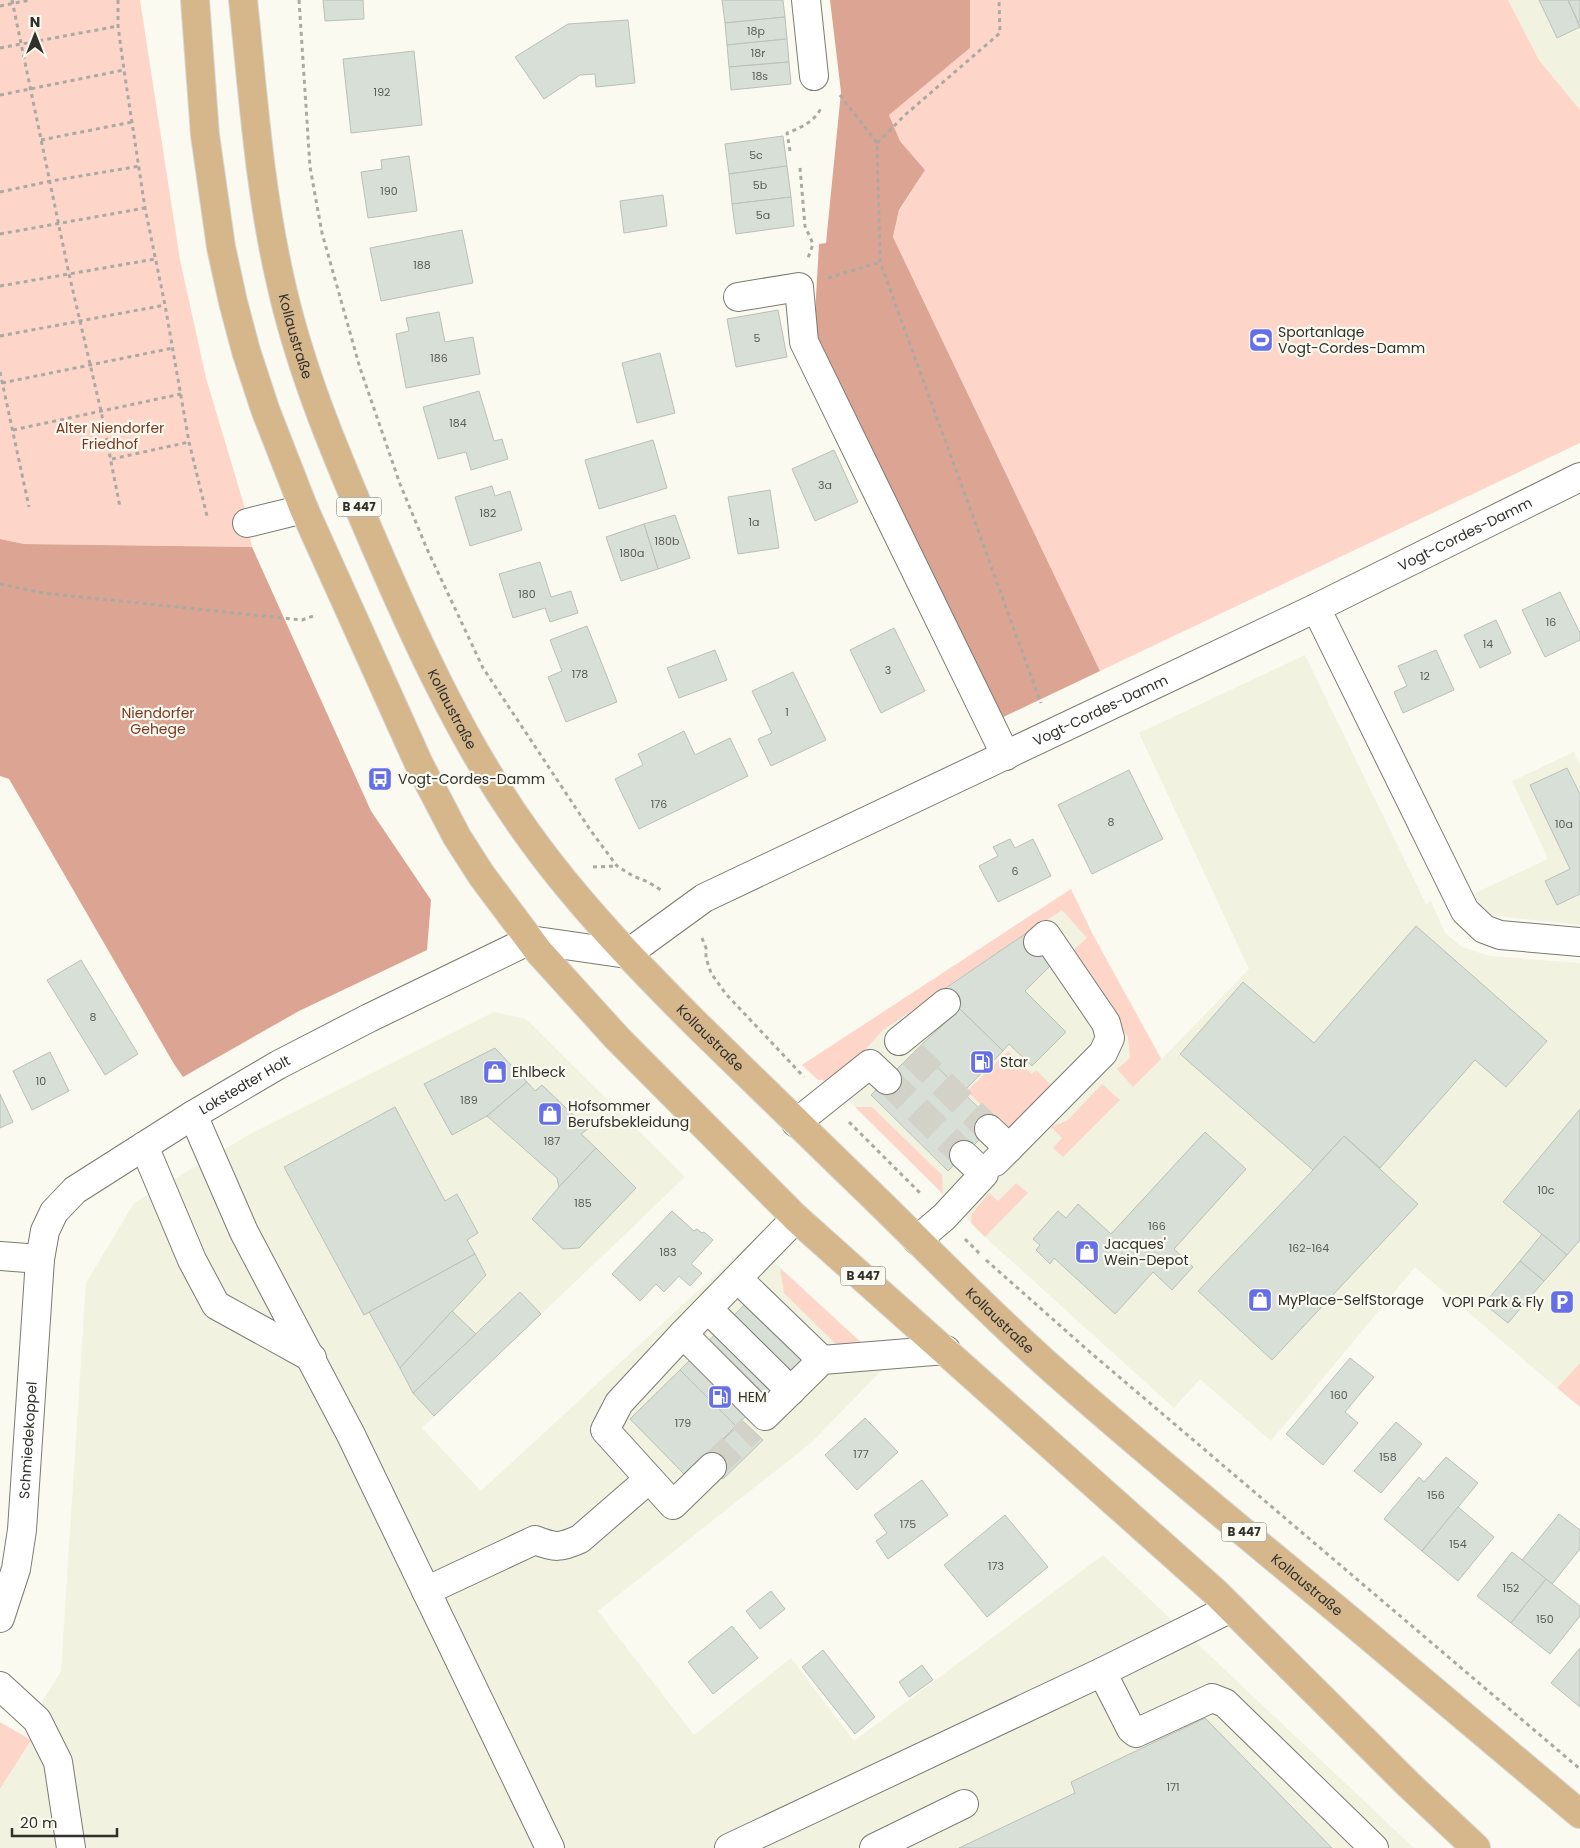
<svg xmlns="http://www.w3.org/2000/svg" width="1580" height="1848" font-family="Poppins,sans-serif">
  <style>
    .built { fill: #f2f2e0 }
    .green { fill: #fed6c9 }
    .forest { fill: #dca492 }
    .building { fill: #d8dfd7; stroke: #bac0b8 }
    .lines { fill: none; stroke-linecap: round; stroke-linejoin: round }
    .minor-tunnel { stroke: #d2d2c9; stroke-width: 28; stroke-dasharray: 28 14; stroke-linecap: butt }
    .minor-casing { stroke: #7b7b72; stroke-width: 30 }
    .major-casing { stroke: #d6d6d5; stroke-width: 30 }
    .path { stroke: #aaaaa3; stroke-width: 3; stroke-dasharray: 4 4; stroke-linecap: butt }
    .minor { stroke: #fff; stroke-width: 28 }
    .major { stroke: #d6b68b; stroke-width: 28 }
    .labels { text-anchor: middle; stroke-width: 4.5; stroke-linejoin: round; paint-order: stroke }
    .number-label { font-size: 11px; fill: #5a5c57 }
    .shield { fill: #fafaf0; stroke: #6d6d67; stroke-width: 1 }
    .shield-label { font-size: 12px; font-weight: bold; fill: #30302c }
    .poi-label { font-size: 14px; fill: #30302c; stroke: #fafaf0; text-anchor: start }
    .street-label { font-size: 14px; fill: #30302c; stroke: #fafaf0 }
    .park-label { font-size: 14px; fill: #7b3620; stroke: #fafaf0 }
  </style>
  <rect width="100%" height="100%" fill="#fafaf0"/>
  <g class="built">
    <polygon points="1508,0 1580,0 1580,110 1539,60"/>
    <polygon points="1305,655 1426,904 1431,901 1445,933 1462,947 1489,956 1580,963 1580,1363 1557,1388 1415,1267 1271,1441 1200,1379 1174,1408 985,1237 830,1081 818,1080 802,1065 1071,889 1092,933 1162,1059 1249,969 1139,733"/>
    <polygon points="1574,752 1580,765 1580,925 1496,916 1483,911 1473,894 1548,859 1512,781"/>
    <polygon points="494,1012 526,1019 685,1177 422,1428 481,1491 752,1241 867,1348 883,1369 811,1443 598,1611 694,1735 791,1658 854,1741 1103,1555 1414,1848 0,1848 0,1789 31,1740 42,1702 61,1671 86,1283 134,1203 250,1134"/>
  </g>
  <g class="green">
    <polygon points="0,0 140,0 180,260 206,378 244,505 252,547 24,544 0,539"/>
    <polygon points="970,0 1508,0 1539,60 1580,110 1580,443 1100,671 893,237 899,211 925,170 900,141 889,115 970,48"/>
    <polygon points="1071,889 1092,933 1161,1059 1133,1087 1117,1069 1130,1058 1128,1037 1070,953 1087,938 1062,910 883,1030 851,1065 830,1081 818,1080 802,1065"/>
    <polygon points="1008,1051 1032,1074 1036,1070 1054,1088 1015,1127 1003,1127 967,1091"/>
    <polygon points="1102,1084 1120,1100 1063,1157 1053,1148 1062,1138 1051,1127 1068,1120"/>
    <polygon points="855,1107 872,1107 942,1175 943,1194"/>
    <polygon points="1016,1183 1028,1193 985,1237 971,1223 972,1214 989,1193 998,1201"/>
    <polygon points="780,1268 867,1348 839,1347 784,1293"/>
    <polygon points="1580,1363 1580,1407 1557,1388"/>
    <polygon points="0,1722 31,1740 0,1789"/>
  </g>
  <g class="forest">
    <polygon points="830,0 970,0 970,48 889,115 900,141 925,170 899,210 893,237 1100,671 999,719 814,332 819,244 826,243 841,92"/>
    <polygon points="0,539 24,544 252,547 371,811 431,900 427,950 299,1011 183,1077 174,1064 9,779 0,776"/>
  </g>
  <g class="building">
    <polygon points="323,0 363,0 364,19 325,21"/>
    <polygon points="722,0 783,0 785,17 725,23"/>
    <polygon points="1539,0 1568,0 1580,27 1557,38"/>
    <polygon points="1568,0 1580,0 1580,26"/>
    <polygon points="785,17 787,39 727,45 725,23"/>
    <polygon points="628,20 635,83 596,87 595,74 580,75 544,99 515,57 568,24"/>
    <polygon points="787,39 789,62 729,67 727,45"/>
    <polygon points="414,51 422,125 351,133 343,59"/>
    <polygon points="789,62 791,84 731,90 729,67"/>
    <polygon points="783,136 787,166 729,174 725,144"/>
    <polygon points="409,156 417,211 368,218 361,172 382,169 381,160"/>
    <polygon points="787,166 791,197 732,204 729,174"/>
    <polygon points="663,195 667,226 624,233 620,201"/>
    <polygon points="791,197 794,226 736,234 732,204"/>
    <polygon points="462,230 473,283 381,301 370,248"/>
    <polygon points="778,310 787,357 736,367 727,319"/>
    <polygon points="439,312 445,342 473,337 480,374 406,388 396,334 409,331 406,318"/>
    <polygon points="660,353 675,413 637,423 622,363"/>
    <polygon points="479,391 494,441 502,439 508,459 471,470 466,452 438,459 423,407"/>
    <polygon points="653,440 667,488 599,509 585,460"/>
    <polygon points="834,450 858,502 815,521 792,469"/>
    <polygon points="492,486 495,496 510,491 522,530 470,546 455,497"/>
    <polygon points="770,490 779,548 738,554 728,497"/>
    <polygon points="675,515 690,558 658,569 644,524"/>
    <polygon points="644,524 658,569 621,581 606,537"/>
    <polygon points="540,562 551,597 571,591 578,613 550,622 545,608 513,618 499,574"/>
    <polygon points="1560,592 1580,633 1580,640 1545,657 1522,610"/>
    <polygon points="1496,620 1511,653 1480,668 1464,635"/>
    <polygon points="587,626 617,702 566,722 548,677 562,671 550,640"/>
    <polygon points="894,628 925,691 881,713 850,650"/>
    <polygon points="715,650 727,680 679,698 667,668"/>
    <polygon points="1436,650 1454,690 1403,713 1394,692 1407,686 1398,666"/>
    <polygon points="793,672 826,740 771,766 758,739 772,733 752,691"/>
    <polygon points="684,731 695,755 730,738 748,776 639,829 615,779 643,765 638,754"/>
    <polygon points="1567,768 1580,794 1580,894 1557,905 1545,881 1570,869 1530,785"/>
    <polygon points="1129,770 1163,839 1092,874 1058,805"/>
    <polygon points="1010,839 1015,848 1033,839 1051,876 998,902 979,866 998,856 993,847"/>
    <polygon points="1416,926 1547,1041 1506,1087 1475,1060 1380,1168 1344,1136 1313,1170 1180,1054 1243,982 1314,1043"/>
    <polygon points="1028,932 1055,961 1025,991 1066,1032 1032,1066 1009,1044 1003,1051 960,1009 956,1012 937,994"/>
    <polygon points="81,960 138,1054 105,1075 47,980"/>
    <polygon points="960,1009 1003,1051 962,1093 918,1048"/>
    <polygon points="495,1048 527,1082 487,1116 452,1135 424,1084"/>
    <polygon points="918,1048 995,1124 948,1171 871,1095"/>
    <polygon points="50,1052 69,1091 32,1110 13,1071"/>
    <polygon points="527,1082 535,1091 542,1085 588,1129 581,1134 596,1148 559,1187 557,1178 487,1116"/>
    <polygon points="0,1094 13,1122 0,1128"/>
    <polygon points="395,1107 445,1201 457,1194 478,1233 467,1240 475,1254 364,1315 284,1167"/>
    <polygon points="1580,1109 1580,1240 1567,1255 1503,1202"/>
    <polygon points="1205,1132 1246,1169 1174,1249 1193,1267 1172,1290 1153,1272 1115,1314 1054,1258 1050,1264 1036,1250 1040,1245 1033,1239 1058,1211 1066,1218 1078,1204 1111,1234"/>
    <polygon points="1344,1136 1418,1204 1272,1360 1198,1291 1313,1170"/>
    <polygon points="596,1148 636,1188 579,1248 563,1249 532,1219 559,1187"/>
    <polygon points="672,1211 694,1231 697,1229 702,1233 704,1232 713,1240 691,1264 702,1273 690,1286 679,1276 664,1292 656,1284 640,1301 612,1274"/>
    <polygon points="1542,1234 1567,1255 1544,1281 1520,1261"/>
    <polygon points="475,1254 486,1275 400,1368 369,1312"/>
    <polygon points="1520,1261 1544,1281 1508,1323 1484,1304"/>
    <polygon points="759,1290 816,1347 736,1426 680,1370"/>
    <polygon points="520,1292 541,1314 434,1416 413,1393"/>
    <polygon points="452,1311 476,1334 413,1393 400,1368"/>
    <polygon points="1350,1358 1374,1377 1345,1412 1358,1423 1323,1465 1286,1434"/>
    <polygon points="680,1370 736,1426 686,1476 630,1419"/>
    <polygon points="865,1418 898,1452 857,1490 825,1455"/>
    <polygon points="743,1421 763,1440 723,1479 703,1459"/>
    <polygon points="1396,1422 1422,1444 1381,1493 1354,1471"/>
    <polygon points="1446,1457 1478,1483 1422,1551 1384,1519 1419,1477 1424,1482"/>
    <polygon points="922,1480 948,1515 888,1559 876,1541 887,1533 874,1515"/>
    <polygon points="1458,1507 1494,1537 1458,1581 1422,1551"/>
    <polygon points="1559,1514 1580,1530 1580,1549 1552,1584 1522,1560"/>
    <polygon points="1005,1515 1048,1567 987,1617 944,1565"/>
    <polygon points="1512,1552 1546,1579 1511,1623 1477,1596"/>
    <polygon points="1546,1579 1580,1606 1580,1616 1550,1654 1511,1623"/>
    <polygon points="771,1591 785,1609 760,1629 746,1611"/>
    <polygon points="732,1626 758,1658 713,1694 688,1662"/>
    <polygon points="1580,1648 1580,1707 1551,1683"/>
    <polygon points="823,1650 875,1717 855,1734 802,1667"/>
    <polygon points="922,1665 933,1680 909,1697 899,1682"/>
    <polygon points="1205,1718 1332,1848 959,1848 1075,1793 1071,1782"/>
  </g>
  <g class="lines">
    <g class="minor-tunnel">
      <polyline points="912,1054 989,1129"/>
      <polyline points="887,1080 964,1155"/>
      <polyline points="712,1467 751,1429"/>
    </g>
    <defs>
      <g id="minor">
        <polyline points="806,0 814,76"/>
        <polyline points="738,297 799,287 804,342 1006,756"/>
        <polyline points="247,523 304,509"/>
        <polyline points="1316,608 1465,911 1484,929 1500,935 1580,942"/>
        <polyline points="899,1041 946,1003"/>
        <polyline points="193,1115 244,1232 351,1435 550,1848"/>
        <polyline points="796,1123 870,1064 887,1080"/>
        <polyline points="989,1129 1009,1148 995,1162"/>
        <polyline points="144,1146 192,1260 216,1305 312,1358"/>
        <polyline points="1009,1148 1103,1053 1110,1038 1106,1023 1046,935 1038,942"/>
        <polyline points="796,1218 683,1334 765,1416 822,1360 946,1350"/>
        <polyline points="917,1240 944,1217 984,1174 964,1155"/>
        <polyline points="0,1256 40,1259"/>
        <polyline points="738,1279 822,1360"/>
        <polyline points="708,1309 791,1391"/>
        <polyline points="683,1334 619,1403 605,1430 673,1505 712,1467"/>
        <path d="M426 1591 535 1540C555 1548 560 1548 580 1539L649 1479"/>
        <path id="s1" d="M0 1618 16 1569 22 1530 40 1259 45 1231 54 1212 75 1190 193 1115 278 1065 369 1018 530 940 627 954 704 898 1316 608 1580 477"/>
        <polyline points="1102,1672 1131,1729 1136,1733 1212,1698 1225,1703 1374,1848"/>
        <polyline points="0,1686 37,1720 58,1762 71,1848"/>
        <polyline points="729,1848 1102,1672 1231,1608"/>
        <polyline points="874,1848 964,1804"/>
      </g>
      <g id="major">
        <polyline points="195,0 205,135 221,247 233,302 246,351 265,409 304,509 419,764 457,837 482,876 539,952 617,1038 796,1218 1215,1592 1408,1784 1476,1848"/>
        <path id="s2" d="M243 0C253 93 259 187 280 279 300 371 337 457 374 543 417 643 464 745 527 833 577 903 637 965 698 1026 748 1075 798 1124 849 1173 917 1238 981 1306 1051 1368 1153 1459 1260 1545 1365 1633 1437 1693 1508 1754 1580 1814"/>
      </g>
    </defs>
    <use href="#minor" class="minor-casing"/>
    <use href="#major" class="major-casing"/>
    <g class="path">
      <polyline points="12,0 69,274 101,411 120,507"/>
      <polyline points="118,0 118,26 124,70 145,208 165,305 189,442 207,516"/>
      <polyline points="299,0 310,167 322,233 360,368 400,484 427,549 483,668 591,831 617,866 633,876 648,882 661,890"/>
      <polyline points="0,6 30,0"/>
      <polyline points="0,48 118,26"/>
      <polyline points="0,95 124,70"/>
      <polyline points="840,95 877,143 880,262 1041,703"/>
      <polyline points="41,140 132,122"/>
      <polyline points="877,143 905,115 1000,33 999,0"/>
      <path d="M790 151 787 133C801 128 815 121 821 108"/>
      <polyline points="800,168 805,226 813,244 808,258"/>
      <polyline points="0,192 51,181 140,166"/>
      <polyline points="0,234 145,208"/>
      <polyline points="828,278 880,262"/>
      <polyline points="0,286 155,259"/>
      <polyline points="0,336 165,305"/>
      <polyline points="0,372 29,507"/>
      <polyline points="2,383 173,348"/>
      <polyline points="13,430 181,394"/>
      <polyline points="112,459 189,442"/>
      <polyline points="0,584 43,593 302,620 316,615"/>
      <polyline points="593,867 616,866"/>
      <polyline points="702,938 706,948 706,958 711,973 726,994 804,1077"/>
      <polyline points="849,1122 922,1195"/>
      <polyline points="965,1239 980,1254"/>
      <polyline points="986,1260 1091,1353 1580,1769"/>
    </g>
    <use href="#minor" class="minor"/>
    <use href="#major" class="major"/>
  </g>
  <defs>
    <symbol id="stadium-square" viewBox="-11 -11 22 22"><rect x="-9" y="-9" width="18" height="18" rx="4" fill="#656fe7" stroke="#fafaf0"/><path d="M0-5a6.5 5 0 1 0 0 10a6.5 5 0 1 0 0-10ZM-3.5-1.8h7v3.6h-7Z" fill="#fff"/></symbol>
    <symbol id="bus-square" viewBox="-11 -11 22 22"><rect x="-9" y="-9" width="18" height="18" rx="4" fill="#656fe7" stroke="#fafaf0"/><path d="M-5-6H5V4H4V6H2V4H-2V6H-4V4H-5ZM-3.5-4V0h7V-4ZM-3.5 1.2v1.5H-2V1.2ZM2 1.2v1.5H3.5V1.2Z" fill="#fff"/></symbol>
    <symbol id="fuel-square" viewBox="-11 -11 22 22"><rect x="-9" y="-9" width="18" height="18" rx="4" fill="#656fe7" stroke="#fafaf0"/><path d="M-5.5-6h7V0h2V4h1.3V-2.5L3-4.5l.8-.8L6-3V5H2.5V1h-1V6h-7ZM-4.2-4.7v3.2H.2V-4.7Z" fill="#fff"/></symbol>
    <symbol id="shop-square" viewBox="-11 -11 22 22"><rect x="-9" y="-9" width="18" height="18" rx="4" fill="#656fe7" stroke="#fafaf0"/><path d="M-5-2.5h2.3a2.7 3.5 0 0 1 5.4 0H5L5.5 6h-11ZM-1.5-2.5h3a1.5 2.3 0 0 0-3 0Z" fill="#fff"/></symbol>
    <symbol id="parking-square" viewBox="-11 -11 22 22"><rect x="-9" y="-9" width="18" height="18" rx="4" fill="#656fe7" stroke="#fafaf0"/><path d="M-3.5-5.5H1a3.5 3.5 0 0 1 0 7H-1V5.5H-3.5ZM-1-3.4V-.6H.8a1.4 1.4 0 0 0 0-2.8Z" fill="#fff"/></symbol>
  </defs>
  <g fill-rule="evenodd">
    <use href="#stadium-square" x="1247" y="326" width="28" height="28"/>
    <use href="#bus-square" x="366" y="765" width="28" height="28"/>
    <use href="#fuel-square" x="968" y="1048" width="28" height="28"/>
    <use href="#shop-square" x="481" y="1058" width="28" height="28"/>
    <use href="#shop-square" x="536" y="1100" width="28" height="28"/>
    <use href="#shop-square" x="1073" y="1238" width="28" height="28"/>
    <use href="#shop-square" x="1246" y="1286" width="28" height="28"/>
    <use href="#parking-square" x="1548" y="1288" width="28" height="28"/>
    <use href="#fuel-square" x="706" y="1383" width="28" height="28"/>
  </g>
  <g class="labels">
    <g class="number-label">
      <text x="756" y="35">18p</text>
      <text x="758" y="57">18r</text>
      <text x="760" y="80">18s</text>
      <text x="382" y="96">192</text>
      <text x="756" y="159">5c</text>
      <text x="760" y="189">5b</text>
      <text x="389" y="195">190</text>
      <text x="763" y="219">5a</text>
      <text x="422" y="269">188</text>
      <text x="757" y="342">5</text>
      <text x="439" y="362">186</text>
      <text x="458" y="427">184</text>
      <text x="825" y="489">3a</text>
      <text x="488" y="517">182</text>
      <text x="754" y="526">1a</text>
      <text x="667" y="545">180b</text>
      <text x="632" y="557">180a</text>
      <text x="527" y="598">180</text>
      <text x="1551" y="626">16</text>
      <text x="1488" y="648">14</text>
      <text x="888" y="674">3</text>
      <text x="580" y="678">178</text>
      <text x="1425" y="680">12</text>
      <text x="787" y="716">1</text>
      <text x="659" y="808">176</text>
      <text x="1111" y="826">8</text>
      <text x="1564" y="828">10a</text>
      <text x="1015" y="875">6</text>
      <text x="93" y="1021">8</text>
      <text x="41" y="1085">10</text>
      <text x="469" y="1104">189</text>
      <text x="552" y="1145">187</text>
      <text x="1546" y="1194">10c</text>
      <text x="583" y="1207">185</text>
      <text x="1157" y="1230">166</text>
      <text x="1309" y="1252">162-164</text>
      <text x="668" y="1256">183</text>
      <text x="1339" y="1399">160</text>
      <text x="683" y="1427">179</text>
      <text x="861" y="1458">177</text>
      <text x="1388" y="1461">158</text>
      <text x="1436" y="1499">156</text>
      <text x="908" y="1528">175</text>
      <text x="1458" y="1548">154</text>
      <text x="996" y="1570">173</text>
      <text x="1511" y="1592">152</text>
      <text x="1545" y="1623">150</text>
      <text x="1173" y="1791">171</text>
    </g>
    <g class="shield">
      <rect x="336.5" y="497.5" width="45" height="19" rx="4"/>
      <rect x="840.5" y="1266.5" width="45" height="19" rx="4"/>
      <rect x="1221.5" y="1522.5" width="45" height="19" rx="4"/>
    </g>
    <g class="shield-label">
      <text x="359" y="511">B 447</text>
      <text x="863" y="1280">B 447</text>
      <text x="1244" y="1536">B 447</text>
    </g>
    <g class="poi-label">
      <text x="1278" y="337">Sportanlage<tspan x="1278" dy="16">Vogt-Cordes-Damm</tspan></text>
      <text x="398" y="784">Vogt-Cordes-Damm</text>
      <text x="1000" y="1067">Star</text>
      <text x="512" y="1077">Ehlbeck</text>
      <text x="568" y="1111">Hofsommer<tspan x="568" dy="16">Berufsbekleidung</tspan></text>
      <text x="1104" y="1249">Jacques'<tspan x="1104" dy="16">Wein-Depot</tspan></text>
      <text x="1278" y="1305">MyPlace-SelfStorage</text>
      <text x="1544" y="1307" text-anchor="end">VOPI Park &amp; Fly</text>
      <text x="738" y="1402">HEM</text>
    </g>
    <g class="street-label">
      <text dy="5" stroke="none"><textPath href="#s2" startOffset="341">Kollaustraße</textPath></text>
      <text dy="5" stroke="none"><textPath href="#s1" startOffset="1999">Vogt-Cordes-Damm</textPath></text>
      <text dy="5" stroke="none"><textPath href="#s2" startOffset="746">Kollaustraße</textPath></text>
      <text dy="5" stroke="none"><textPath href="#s1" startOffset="1594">Vogt-Cordes-Damm</textPath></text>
      <text dy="5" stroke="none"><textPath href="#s2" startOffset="1166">Kollaustraße</textPath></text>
      <text dy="5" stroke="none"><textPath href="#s1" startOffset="642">Lokstedter Holt</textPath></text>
      <text dy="5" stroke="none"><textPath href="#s2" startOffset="1571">Kollaustraße</textPath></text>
      <text dy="5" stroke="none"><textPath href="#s1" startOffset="181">Schmiedekoppel</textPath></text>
      <text dy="5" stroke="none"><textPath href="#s2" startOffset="1976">Kollaustraße</textPath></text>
    </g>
    <g class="park-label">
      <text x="110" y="433">Alter Niendorfer<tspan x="110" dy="16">Friedhof</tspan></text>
      <text x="158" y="718">Niendorfer<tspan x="158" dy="16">Gehege</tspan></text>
    </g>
  </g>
  <g transform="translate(35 35)" stroke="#fafaf0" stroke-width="4" paint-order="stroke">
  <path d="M0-4L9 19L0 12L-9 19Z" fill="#30302c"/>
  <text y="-8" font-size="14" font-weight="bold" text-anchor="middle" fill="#30302c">N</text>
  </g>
  <path d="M12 1828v8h105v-8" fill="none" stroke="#30302c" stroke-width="2.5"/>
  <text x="20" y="1828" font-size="15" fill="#30302c" stroke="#fafaf0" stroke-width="4" paint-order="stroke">20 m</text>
</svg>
